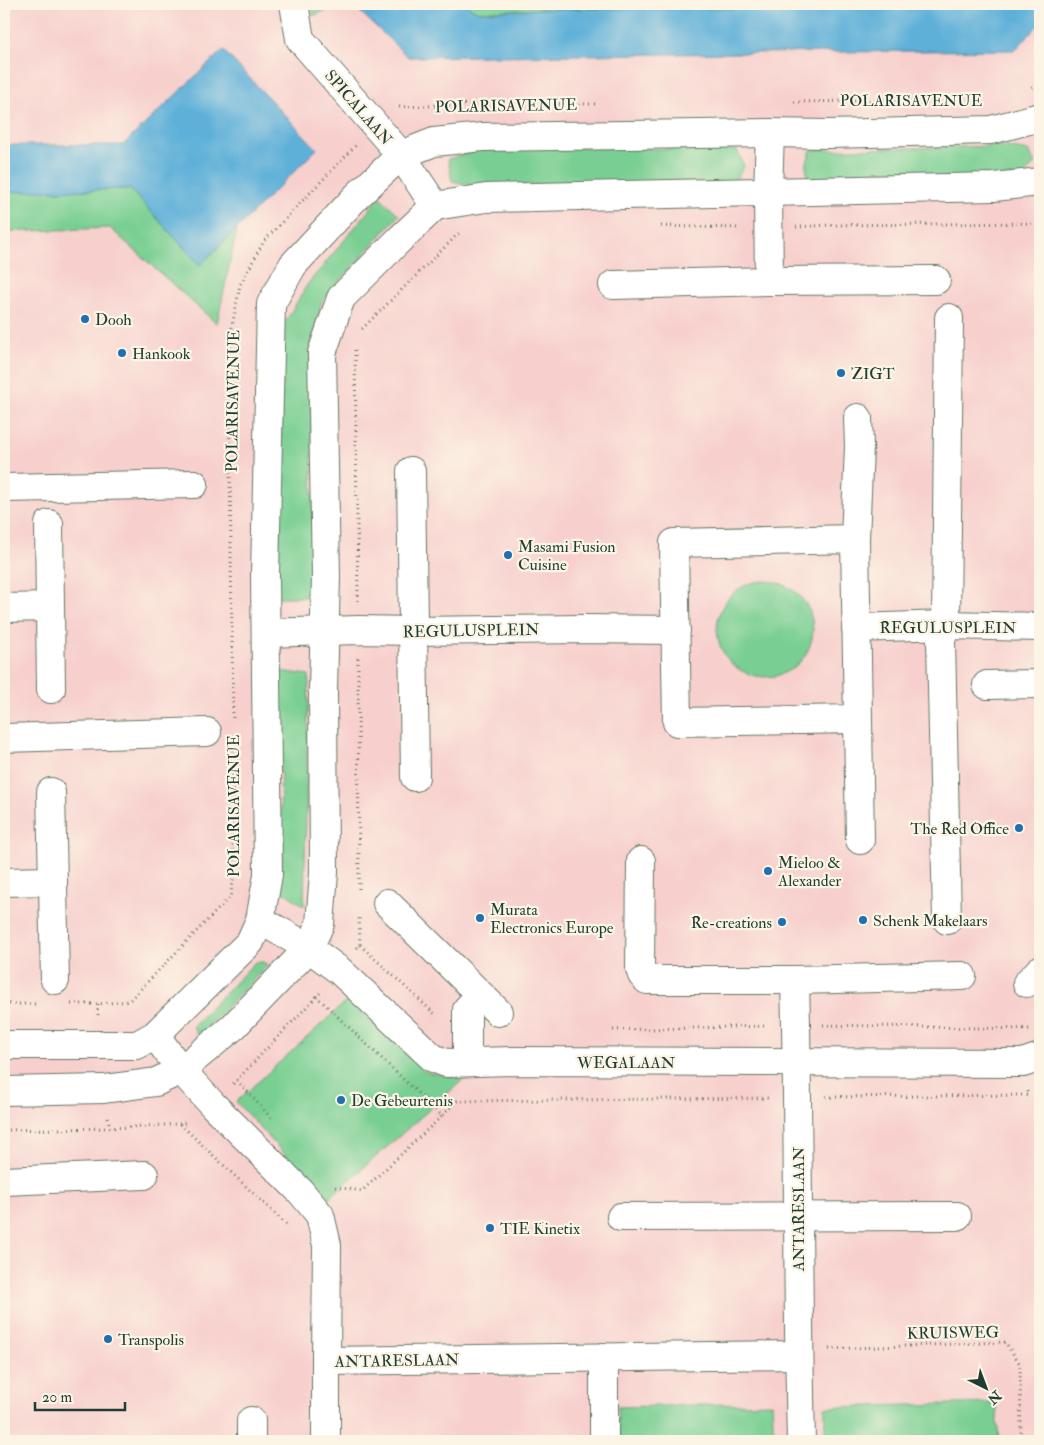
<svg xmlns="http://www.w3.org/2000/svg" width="1044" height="1445" font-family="'IM FELL Double Pica',serif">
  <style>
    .built { fill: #f7d0cd }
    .green { fill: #79cf93; stroke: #4c8664 }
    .water { fill: #5eb0d9; stroke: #3e7686 }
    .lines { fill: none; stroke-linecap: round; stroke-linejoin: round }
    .minor-casing { stroke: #677563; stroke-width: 30 }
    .path { stroke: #677563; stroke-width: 3; stroke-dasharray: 1 4; stroke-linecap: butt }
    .minor { stroke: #fff; stroke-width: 28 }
    .poi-dot { fill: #1f6fb2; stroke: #fcf5e5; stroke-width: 2 }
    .labels { text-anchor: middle; stroke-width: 4.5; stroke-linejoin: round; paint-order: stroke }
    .street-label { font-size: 16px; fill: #1f3d34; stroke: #fcf5e5 }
    .poi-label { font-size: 16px; fill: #1f3d34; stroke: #fcf5e5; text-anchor: start }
  </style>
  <rect width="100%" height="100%" fill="#fcf5e5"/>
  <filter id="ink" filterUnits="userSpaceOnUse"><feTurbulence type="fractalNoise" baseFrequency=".02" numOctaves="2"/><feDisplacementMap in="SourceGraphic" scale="10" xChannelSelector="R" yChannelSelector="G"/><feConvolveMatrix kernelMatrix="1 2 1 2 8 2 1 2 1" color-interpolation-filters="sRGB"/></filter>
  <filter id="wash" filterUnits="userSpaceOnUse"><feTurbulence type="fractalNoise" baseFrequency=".0096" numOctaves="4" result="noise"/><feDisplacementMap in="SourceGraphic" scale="20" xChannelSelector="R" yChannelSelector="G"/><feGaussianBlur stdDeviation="1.12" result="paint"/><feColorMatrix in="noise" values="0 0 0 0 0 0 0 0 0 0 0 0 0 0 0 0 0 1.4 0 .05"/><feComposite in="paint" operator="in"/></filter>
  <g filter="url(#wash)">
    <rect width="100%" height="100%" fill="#eeddba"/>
    <rect class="built" x="4" y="4" width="1036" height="1437"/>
    <g class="green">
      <polygon points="312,4 340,4 313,16"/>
      <polygon points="464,4 940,4 936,8 538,9 478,12"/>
      <polygon points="492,146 737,150 744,166 735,182 473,186 452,181 448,159"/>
      <polygon points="1002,146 1028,151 1035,163 1024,176 808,181 806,165 811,150"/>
      <polygon points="130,189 200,265 237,229 217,324 110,228 4,232 4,192"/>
      <polygon points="380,197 399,215 322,301 310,348 315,597 277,597 284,324 307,285"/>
      <circle cx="765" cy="629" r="48"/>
      <polygon points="280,671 309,675 304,906 281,890"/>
      <polygon points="255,962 263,962 268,965 198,1037 193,1026"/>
      <polygon points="348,1000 426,1072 464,1079 327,1200 236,1102"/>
      <polygon points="772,1403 774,1441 619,1441 617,1407"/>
      <polygon points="996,1403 999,1441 825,1441 825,1407"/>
    </g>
    <g class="water">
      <polygon points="352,4 464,4 478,12 538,9 936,8 940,4 1040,4 1040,23 1015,50 408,57"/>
      <polygon points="223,50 317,149 200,265 130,189 4,192 4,145 123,145"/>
    </g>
  </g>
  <g filter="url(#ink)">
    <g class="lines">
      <defs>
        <g id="minor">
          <polyline points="294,4 300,39 401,155 435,206"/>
          <polyline points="770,133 768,192 769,281 936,280"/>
          <polyline points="613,285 769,281"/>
          <polyline points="411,471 415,777"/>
          <polyline points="4,488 194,484"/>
          <polyline points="49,524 51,689"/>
          <polyline points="855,539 859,447 858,418"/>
          <polyline points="4,608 50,607"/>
          <polyline points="856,628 946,625 1040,627"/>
          <polyline points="266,633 358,630 413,631 583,629 676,630"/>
          <polyline points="987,685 1040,684"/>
          <polyline points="858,719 677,722 674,543 855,539 860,840"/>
          <polyline points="4,738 207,732"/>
          <polyline points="51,792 55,980"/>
          <polyline points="641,861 640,969 642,975 647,980 795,980"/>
          <polyline points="4,882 53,881"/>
          <polyline points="387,903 498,1012"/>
          <polyline points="260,920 309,948 340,971 433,1058 446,1063 511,1061 1023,1063 1040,1057"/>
          <polyline points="947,920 941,640 946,625 949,318"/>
          <polyline points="1027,983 1040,970"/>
          <polyline points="155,1035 181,1070 213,1105 300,1191 320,1215 327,1245 326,1361 799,1355"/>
          <polyline points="4,1045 137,1045 155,1035 250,942 260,920 268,875 265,575 271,304 293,265 357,196 401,155 434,142 483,137 770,133 828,134 991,130 1040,117"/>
          <polyline points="467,1062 467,1009 480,995"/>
          <polyline points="4,1091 104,1089 156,1082 181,1070 233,1027 309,948 320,924 324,873 323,689 326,577 322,353 341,298 399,240 435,206 486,198 994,187 1040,182"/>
          <polyline points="4,1181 144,1175"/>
          <polyline points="621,1217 957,1216"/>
          <polyline points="604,1357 604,1441"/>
          <polyline points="326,1361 326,1441"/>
          <polyline points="251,1421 251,1441"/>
          <path d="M801 1441C797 1287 799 1133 795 980L962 976"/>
        </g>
      </defs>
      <use href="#minor" class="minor-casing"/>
      <g class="path">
        <polyline points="621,4 655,4"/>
        <polyline points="1032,88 1040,79"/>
        <polyline points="794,102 918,100"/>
        <polyline points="399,107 480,104 595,104"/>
        <polyline points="661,226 740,228"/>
        <polyline points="796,227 831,225 1040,223"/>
        <polyline points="362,329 459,233"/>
        <polyline points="355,350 358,601"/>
        <polyline points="358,658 359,891"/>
        <polyline points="233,718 229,380 231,332 240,285 264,241 356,145"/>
        <polyline points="360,945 437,1016"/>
        <polyline points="357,948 360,945 359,915"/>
        <polyline points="316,996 442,1116 457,1101 769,1098"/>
        <polyline points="4,1004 38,1004"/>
        <polyline points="71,1004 98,1004 129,1001 230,897 233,882 233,746"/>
        <polyline points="98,1004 98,1016"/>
        <polyline points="823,1025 1030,1029"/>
        <polyline points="613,1030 767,1026"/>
        <polyline points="237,1080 273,1120"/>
        <polyline points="233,1084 320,993"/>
        <polyline points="826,1097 1028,1095 1027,1091"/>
        <polyline points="108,1117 110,1128"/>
        <polyline points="180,1124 288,1226"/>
        <polyline points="4,1130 110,1128 180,1124 188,1122"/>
        <polyline points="335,1187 362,1191 442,1116"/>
        <polyline points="829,1349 1005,1342 1020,1364 1021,1441"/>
      </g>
      <use href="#minor" class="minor"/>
    </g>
  </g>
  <g class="poi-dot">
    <circle cx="85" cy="319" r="5"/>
    <circle cx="122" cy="353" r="5"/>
    <circle cx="841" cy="373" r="5"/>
    <circle cx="508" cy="555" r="5"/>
    <circle cx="1019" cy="828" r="5"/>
    <circle cx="768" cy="871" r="5"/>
    <circle cx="480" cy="918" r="5"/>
    <circle cx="863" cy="920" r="5"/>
    <circle cx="782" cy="922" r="5"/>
    <circle cx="341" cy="1100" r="5"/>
    <circle cx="490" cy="1228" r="5"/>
    <circle cx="108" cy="1339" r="5"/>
  </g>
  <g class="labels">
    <g class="street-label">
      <text x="911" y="106">POLARISAVENUE</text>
      <text transform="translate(506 105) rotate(-1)" y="6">POLARISAVENUE</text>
      <text transform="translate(359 107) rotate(49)" y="6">SPICALAAN</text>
      <text transform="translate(232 401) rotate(-89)" y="6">POLARISAVENUE</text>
      <text x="948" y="633">REGULUSPLEIN</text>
      <text transform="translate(471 630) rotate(-1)" y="6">REGULUSPLEIN</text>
      <text transform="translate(233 806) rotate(-90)" y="6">POLARISAVENUE</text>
      <text x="626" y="1068">WEGALAAN</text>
      <text transform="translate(798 1209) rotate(-90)" y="6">ANTARESLAAN</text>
      <text transform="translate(953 1332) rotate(-1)" y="6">KRUISWEG</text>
      <text transform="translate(397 1360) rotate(-1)" y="6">ANTARESLAAN</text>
    </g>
    <g class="poi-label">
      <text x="95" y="325">Dooh</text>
      <text x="132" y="359">Hankook</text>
      <text x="851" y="379">ZIGT</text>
      <text x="518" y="552">Masami Fusion<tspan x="518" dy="18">Cuisine</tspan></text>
      <text x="1009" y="834" text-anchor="end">The Red Office</text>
      <text x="778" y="868">Mieloo &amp;<tspan x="778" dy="18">Alexander</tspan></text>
      <text x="490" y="915">Murata<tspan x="490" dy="18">Electronics Europe</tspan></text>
      <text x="873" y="926">Schenk Makelaars</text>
      <text x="772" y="928" text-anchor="end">Re-creations</text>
      <text x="351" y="1106">De Gebeurtenis</text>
      <text x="500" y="1234">TIE Kinetix</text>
      <text x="118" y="1345">Transpolis</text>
    </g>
  </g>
  <rect width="1044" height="1445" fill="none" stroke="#fcf5e5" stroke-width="20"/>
  <g transform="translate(986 1388) rotate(138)" stroke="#fcf5e5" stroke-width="4" paint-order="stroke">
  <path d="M0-4L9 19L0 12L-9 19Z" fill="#1f3d34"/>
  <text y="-8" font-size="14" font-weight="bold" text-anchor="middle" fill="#1f3d34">N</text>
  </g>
  <path d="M35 1402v8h90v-8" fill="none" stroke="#1f3d34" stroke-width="2.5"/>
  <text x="42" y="1402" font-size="15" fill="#1f3d34" stroke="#fcf5e5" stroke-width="4" paint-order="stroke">20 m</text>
</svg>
